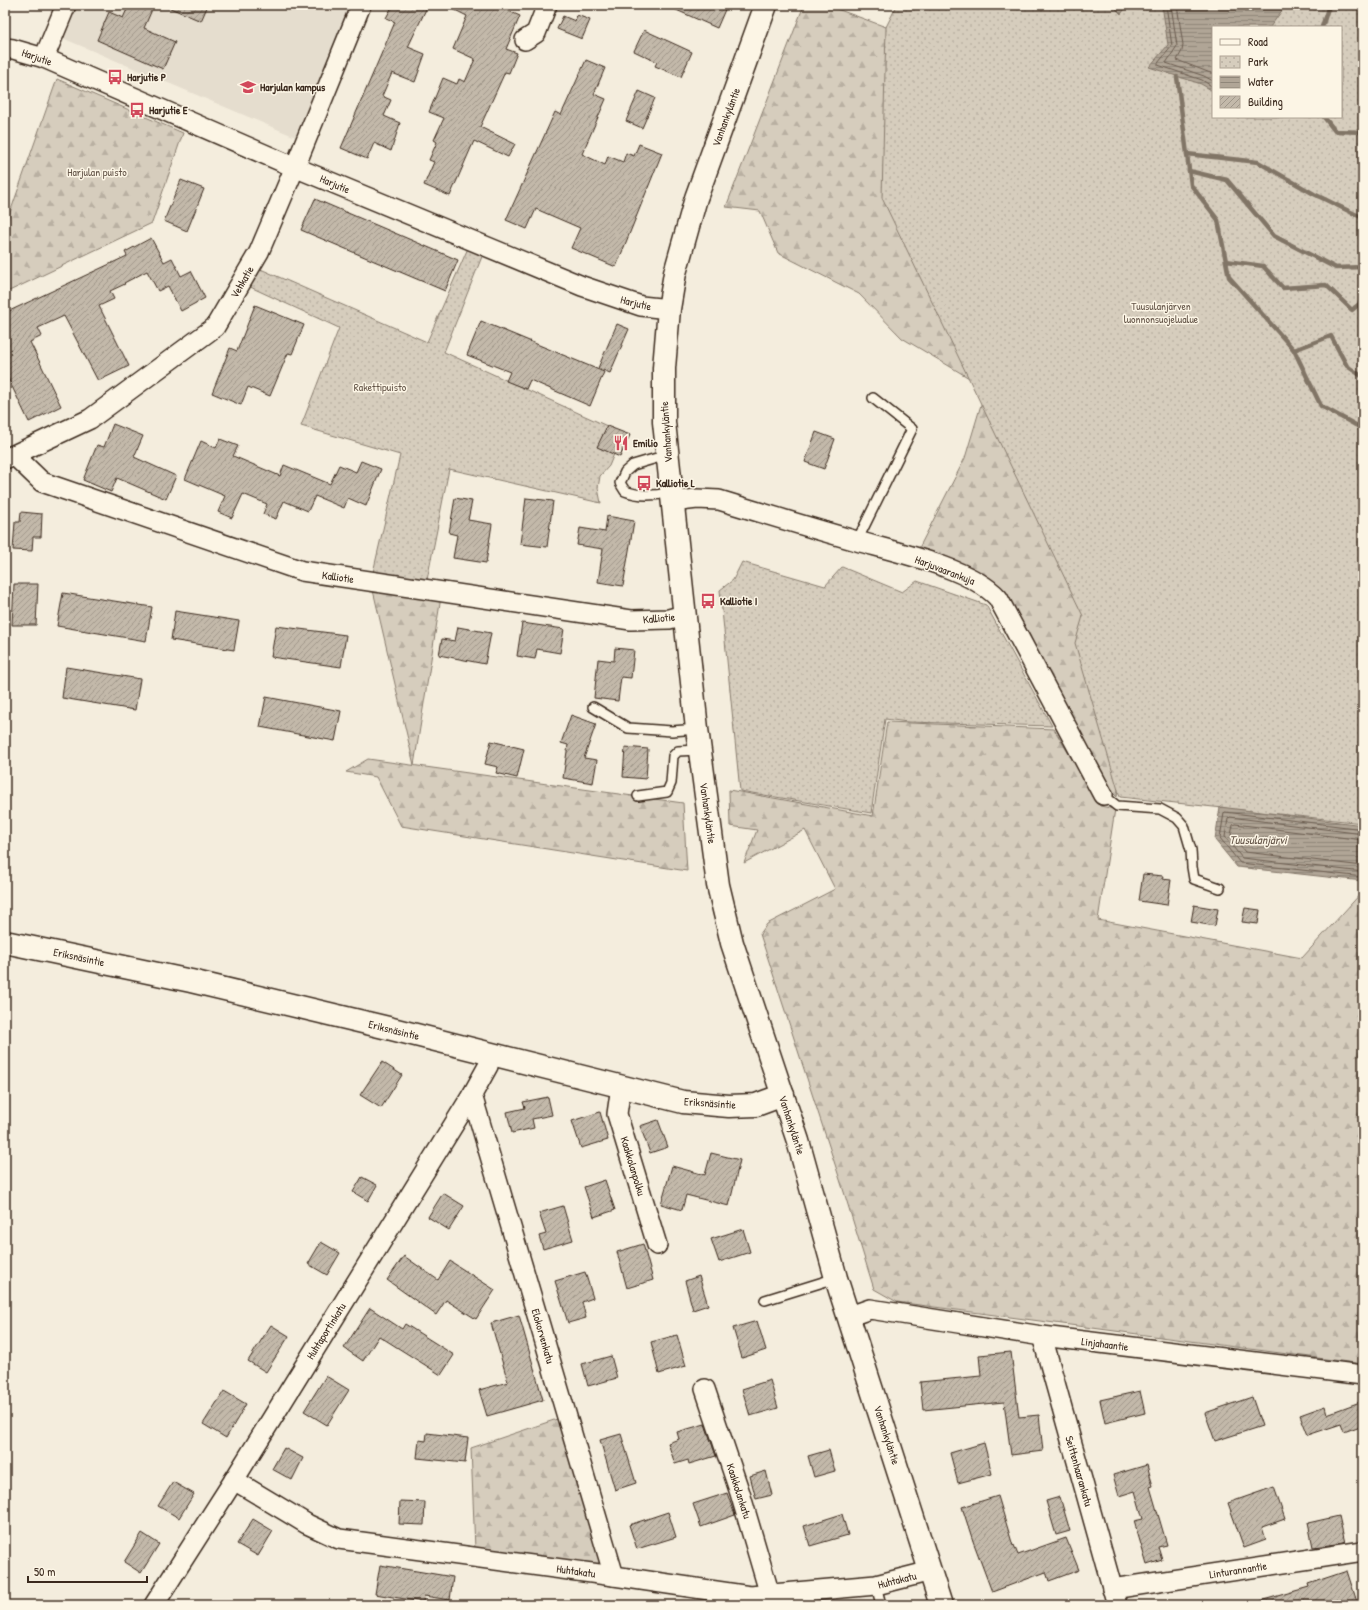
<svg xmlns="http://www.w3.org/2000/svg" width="1368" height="1610" font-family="'Patrick Hand',sans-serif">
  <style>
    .built { fill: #e5ddce }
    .forest { fill: url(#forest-firs); stroke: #887c6e }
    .park { fill: url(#park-dots); stroke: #887c6e; fill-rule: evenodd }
    .water { fill: url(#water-rules); stroke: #817466 }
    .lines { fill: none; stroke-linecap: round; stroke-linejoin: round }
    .shore { stroke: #6a5b4e; stroke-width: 1 }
    .stream { stroke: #817466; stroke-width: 4.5 }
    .building { fill: url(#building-hatch); stroke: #3b2a1e }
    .lane-casing { stroke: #3b2a1e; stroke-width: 12 }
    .street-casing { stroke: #3b2a1e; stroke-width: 22 }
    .secondary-casing { stroke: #3b2a1e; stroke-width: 25 }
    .lane { stroke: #fcf5e5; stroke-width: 9 }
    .street { stroke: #fcf5e5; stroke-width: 19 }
    .secondary { stroke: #fcf5e5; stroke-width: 22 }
    .labels { text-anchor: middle; stroke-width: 3; stroke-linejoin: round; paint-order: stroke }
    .street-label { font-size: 11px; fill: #3b2a1e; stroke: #fcf5e5 }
    .poi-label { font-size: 11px; font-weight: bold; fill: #3b2a1e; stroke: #fcf5e5; text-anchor: start }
    .park-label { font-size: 11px; fill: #625346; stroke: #fcf5e5 }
    .water-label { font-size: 12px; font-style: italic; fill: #645548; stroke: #fcf5e5 }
  </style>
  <defs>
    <pattern id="forest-firs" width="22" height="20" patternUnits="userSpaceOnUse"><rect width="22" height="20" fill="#d6cdbd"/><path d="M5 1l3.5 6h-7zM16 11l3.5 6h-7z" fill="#b9b0a2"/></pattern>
    <pattern id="park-dots" width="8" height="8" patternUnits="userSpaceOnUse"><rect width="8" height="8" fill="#d6cdbd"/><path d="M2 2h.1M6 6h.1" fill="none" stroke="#b9b0a2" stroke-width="1.8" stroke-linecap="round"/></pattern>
    <pattern id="water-rules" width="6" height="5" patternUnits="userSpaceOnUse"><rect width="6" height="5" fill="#b0a596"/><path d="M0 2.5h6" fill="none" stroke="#90877a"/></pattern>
    <pattern id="building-hatch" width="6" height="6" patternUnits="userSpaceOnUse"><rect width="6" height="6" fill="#c3b9aa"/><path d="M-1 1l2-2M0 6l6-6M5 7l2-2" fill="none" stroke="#a0978a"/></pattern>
  </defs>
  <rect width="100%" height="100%" fill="#f4eddd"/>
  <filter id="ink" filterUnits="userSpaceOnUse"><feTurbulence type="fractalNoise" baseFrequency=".025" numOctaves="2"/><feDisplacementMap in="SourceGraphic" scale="8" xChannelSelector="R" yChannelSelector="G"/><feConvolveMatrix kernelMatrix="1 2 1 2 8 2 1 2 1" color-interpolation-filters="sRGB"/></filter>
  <g filter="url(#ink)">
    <polygon class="built" points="73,5 350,5 298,138 60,37"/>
    <g class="forest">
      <polygon points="804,5 826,5 886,27 910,5 1081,5 1119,781 1117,797 1108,788 1005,591 966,566 917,552 965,458 986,388 902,338 859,294 778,253 760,211 726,207"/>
      <polygon points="57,79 183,133 152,223 5,293 5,227"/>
      <polygon points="372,586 441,597 414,765"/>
      <polygon points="887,722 1054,729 1100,806 1115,809 1098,920 1302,958 1363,891 1363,1364 897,1302 874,1289 844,1192 760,934 767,924 835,889 805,830 744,863 757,830 730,826 729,790 873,816"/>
      <polygon points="368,759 683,803 687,871 401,826 376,777 346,772"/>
      <polygon points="560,1418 601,1565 475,1550 471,1448"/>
    </g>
    <g class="park">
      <path d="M897 5H1363V823L1120 797 1075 643 1083 616 882 198 886 27ZM1213 27H1341V117H1213Z"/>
      <polygon points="468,248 483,254 444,352 607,426 598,447 614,454 609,466 600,476 598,488 601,503 449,469 426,585 372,577 400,455 301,426 339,328 246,285 256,267 427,342"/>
      <polygon points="742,562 825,586 842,567 902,592 917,581 986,605 1052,726 908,722 885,719 871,813 740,791 720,590 733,580"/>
    </g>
    <g class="water">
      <polygon points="1112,5 1128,5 1121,14"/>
      <polygon points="1162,5 1286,5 1270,27 1213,27 1213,91 1201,84 1149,67 1168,45"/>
      <polygon points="1220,807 1363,825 1363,881 1237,867 1215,840"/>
    </g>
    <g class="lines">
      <g class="shore">
        <polyline points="1166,5 1172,46 1158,63 1158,65 1202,80 1213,87"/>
        <polyline points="1171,5 1177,46 1166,63 1204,76 1213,81"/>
        <polyline points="1177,5 1183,45 1182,51 1177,60 1213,74"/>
        <polyline points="1363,829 1225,812 1224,813 1220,838 1240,863 1363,877"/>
        <polyline points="1363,834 1230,817 1228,819 1225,837 1242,858 1363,872"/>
        <polyline points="1363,840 1235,824 1233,825 1231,835 1245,852 1363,866"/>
      </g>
      <g class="stream">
        <polyline points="1322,27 1329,5"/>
        <polyline points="1177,77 1191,185 1218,220 1229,277 1294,350 1321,406 1363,429"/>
        <polyline points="1324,117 1335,131 1363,132"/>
        <polyline points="1187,154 1258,162 1314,194 1363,218"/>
        <polyline points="1189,171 1227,180 1274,236 1336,268 1363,267"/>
        <polyline points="1226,261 1263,266 1283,288 1326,285 1352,310 1363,301"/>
        <polyline points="1294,350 1331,336 1347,366 1363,377"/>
      </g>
    </g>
    <g class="building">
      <polygon points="129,5 154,5 144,28 175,42 163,69 97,40 109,12 123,18"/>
      <polygon points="163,5 208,5 201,21"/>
      <polygon points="393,5 428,5 408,47 425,54 415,82 392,73 382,96 391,100 384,116 400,123 391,151 374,143 367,159 341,148 395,22 386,18"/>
      <polygon points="445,5 495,5 520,16 506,49 517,53 509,73 505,72 480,127 515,144 508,157 474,141 450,196 424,185 434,162 429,160 437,142 434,140 444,118 429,112 443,78 457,84 459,79 465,82 475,59 453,49 467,16"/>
      <polygon points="665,5 727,5 717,28"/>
      <polygon points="577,15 590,20 582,39 557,29 563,16 575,21"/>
      <polygon points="644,30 692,52 681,77 655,66 657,62 634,51"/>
      <polygon points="586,60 605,68 594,94 606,99 582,154 605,165 608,156 623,162 626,153 634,156 639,144 662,153 616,267 571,248 580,228 536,209 527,229 506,220 555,112 561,115"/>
      <polygon points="639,91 655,98 642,128 626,121"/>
      <polygon points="181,180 204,189 187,231 164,221"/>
      <polygon points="315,199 458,260 445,291 301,230"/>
      <polygon points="151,238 164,262 172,258 181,276 191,271 205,298 181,311 168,286 158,291 147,271 124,283 125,284 110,291 114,299 99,306 129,366 98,381 64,316 38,328 42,336 30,342 61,406 29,422 5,372 5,313 127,256 125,252"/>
      <polygon points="255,305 304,325 292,354 288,353 270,396 248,387 241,405 212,393 230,348 237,351"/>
      <polygon points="481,321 604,372 590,406 530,380 526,389 506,381 510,372 467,355"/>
      <polygon points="617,324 629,329 610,373 598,368"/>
      <polygon points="113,424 143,436 134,457 176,476 166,499 117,478 111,492 83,480 97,445 104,447"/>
      <polygon points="607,426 630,435 620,457 597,447"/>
      <polygon points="816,432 835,439 824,469 805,462"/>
      <polygon points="220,439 238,446 233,456 280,476 284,465 330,484 339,465 356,472 361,461 381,469 366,506 348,498 344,508 315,496 308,511 284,501 276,519 263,514 267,504 243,494 232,518 218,512 225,496 185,479 201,441 216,448"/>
      <polygon points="455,498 472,501 468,520 492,524 486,563 453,558 457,535 449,533"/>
      <polygon points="526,498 553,501 547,547 520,544"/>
      <polygon points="21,512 42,514 41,537 33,537 32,551 13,550 15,522 20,522"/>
      <polygon points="607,516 634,521 623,586 598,582 603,549 577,545 580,528 605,532"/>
      <polygon points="14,584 38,584 36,625 12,625"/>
      <polygon points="63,593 152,607 146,641 57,626"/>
      <polygon points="175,611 239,621 234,650 171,640"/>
      <polygon points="522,623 564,629 560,653 537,649 535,659 517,656"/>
      <polygon points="276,626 346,635 341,667 271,657"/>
      <polygon points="458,627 491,633 485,664 439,655 442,639 455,641"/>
      <polygon points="615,648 634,650 631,678 621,677 618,701 594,698 598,659 614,661"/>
      <polygon points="66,667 140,679 135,710 62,698"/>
      <polygon points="266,697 341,711 335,741 260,727"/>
      <polygon points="571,715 596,724 584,758 597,760 593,783 563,778 568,745 561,743"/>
      <polygon points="491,741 524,749 517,778 496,773 498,767 485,764"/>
      <polygon points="625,747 648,749 646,779 623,777"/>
      <polygon points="1143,874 1163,876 1162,879 1171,880 1167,905 1139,901"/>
      <polygon points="1194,905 1218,909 1215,926 1191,922"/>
      <polygon points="1245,908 1260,910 1258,924 1242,922"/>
      <polygon points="382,1062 402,1075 381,1108 360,1095"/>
      <polygon points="548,1097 552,1115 532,1119 534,1128 512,1133 507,1112 525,1108 523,1102"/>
      <polygon points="600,1112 608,1140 581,1148 572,1121"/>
      <polygon points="658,1120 668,1147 650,1153 640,1126"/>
      <polygon points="711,1153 740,1160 729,1206 686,1195 682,1210 661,1204 672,1166 705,1175"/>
      <polygon points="362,1177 377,1185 368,1201 353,1192"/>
      <polygon points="605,1180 615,1210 594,1217 584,1187"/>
      <polygon points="443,1193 464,1206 449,1230 428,1217"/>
      <polygon points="563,1206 573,1240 543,1249 539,1236 546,1234 539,1213"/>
      <polygon points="743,1229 750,1252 719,1262 711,1239"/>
      <polygon points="321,1242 340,1253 327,1275 308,1264"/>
      <polygon points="643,1244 653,1280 627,1288 617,1252"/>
      <polygon points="404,1256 438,1280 450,1261 495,1290 476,1319 446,1300 436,1315 387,1280"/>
      <polygon points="585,1272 593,1298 582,1302 586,1318 568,1323 555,1281"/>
      <polygon points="699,1276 708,1305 693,1310 685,1281"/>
      <polygon points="370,1308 402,1329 405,1324 454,1355 441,1375 379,1336 363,1361 344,1348"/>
      <polygon points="519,1315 543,1400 487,1416 479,1390 508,1382 491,1323"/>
      <polygon points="757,1321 766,1350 742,1358 733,1328"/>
      <polygon points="271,1325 289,1336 266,1372 248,1361"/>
      <polygon points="677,1335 686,1366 659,1374 651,1342"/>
      <polygon points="1011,1352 1019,1417 1039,1415 1043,1451 1011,1455 1004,1402 923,1410 920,1382 981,1376 979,1355"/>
      <polygon points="611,1356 617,1378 588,1386 582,1364"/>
      <polygon points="326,1376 349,1390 327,1425 304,1411"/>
      <polygon points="770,1380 778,1408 750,1416 742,1389"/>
      <polygon points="224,1391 246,1404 226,1438 203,1424"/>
      <polygon points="1140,1391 1145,1413 1105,1423 1100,1400"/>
      <polygon points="1252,1397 1262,1426 1215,1441 1205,1413"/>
      <polygon points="1360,1402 1363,1409 1363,1425 1344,1432 1341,1424 1308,1435 1300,1415 1325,1406 1327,1414"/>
      <polygon points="705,1424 716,1456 689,1464 688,1460 675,1464 668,1443 679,1439 677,1432"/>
      <polygon points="427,1433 468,1438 465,1463 417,1458 419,1440 426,1441"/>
      <polygon points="621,1434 636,1483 615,1490 600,1440"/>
      <polygon points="984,1443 992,1474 958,1483 950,1453"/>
      <polygon points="284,1448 303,1458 292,1480 272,1469"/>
      <polygon points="829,1450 835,1471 814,1477 808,1456"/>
      <polygon points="1147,1465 1153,1486 1150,1487 1167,1545 1158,1547 1162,1560 1147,1565 1134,1521 1143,1519 1135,1491 1119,1496 1113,1475"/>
      <polygon points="766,1471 772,1495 756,1499 750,1476"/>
      <polygon points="173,1482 194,1494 179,1518 158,1506"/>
      <polygon points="1274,1487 1285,1519 1262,1527 1266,1540 1244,1548 1228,1503"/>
      <polygon points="727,1493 735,1515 701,1527 693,1504"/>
      <polygon points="998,1496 1013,1546 1014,1545 1018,1555 1066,1538 1079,1570 1049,1581 1046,1572 992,1592 973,1541 962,1507"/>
      <polygon points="1060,1497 1070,1531 1056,1535 1046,1501"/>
      <polygon points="400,1501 425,1502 424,1525 399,1524"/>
      <polygon points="668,1512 676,1537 637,1549 629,1525"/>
      <polygon points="842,1514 848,1535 810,1546 804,1526"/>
      <polygon points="1339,1516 1345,1543 1313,1547 1308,1523"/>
      <polygon points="253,1519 273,1531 258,1556 237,1544"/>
      <polygon points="142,1533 159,1544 141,1573 124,1562"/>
      <polygon points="380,1565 453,1577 450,1600 424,1596 423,1602 375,1594"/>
      <polygon points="1347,1571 1358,1605 1261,1605 1260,1601 1309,1587 1308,1584"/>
    </g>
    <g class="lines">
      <defs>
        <g id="lane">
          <path d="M667 455 633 465 625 472 620 483 625 491C640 497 655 495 671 493"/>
          <polyline points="857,541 912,429 873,398"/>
          <polyline points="593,707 628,728 672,731 697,729"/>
          <polyline points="1103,795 1117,806 1160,809 1177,818 1184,826 1191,850 1192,867 1194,879 1220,888"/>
          <polyline points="638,796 667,792 671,783 673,756 678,751 699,750"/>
          <polyline points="765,1300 836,1278"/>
          <polyline points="876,1585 881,1605"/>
        </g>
        <g id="street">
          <polyline points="525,40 536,33 547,5"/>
          <polyline points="5,48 13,49 44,58 287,164 582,286 641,306 669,309"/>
          <polyline points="44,58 66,5"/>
          <polyline points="14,455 42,482 302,571 631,620 669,619 684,615"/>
          <polyline points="5,459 90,419 215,327 259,252 295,167 361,5"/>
          <path d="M672 502 697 499 719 500C765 514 811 528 857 541 896 552 971 568 998 598L1103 795"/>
          <polyline points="621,1086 617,1114 657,1245"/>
          <polyline points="472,1095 614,1576"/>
          <polyline points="850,1316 870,1309 1042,1336 1363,1375"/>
          <polyline points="1042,1336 1117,1605"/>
          <polyline points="705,1389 740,1493 770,1595"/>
          <polyline points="234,1480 307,1524 339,1539 614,1576 750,1596 876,1585 931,1571"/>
          <polyline points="1112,1589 1363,1551"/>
          <polyline points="154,1605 234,1480 472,1095 488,1066 491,1054"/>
        </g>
        <g id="secondary">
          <polyline points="766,5 696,198 675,273 669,309 664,368 664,422 697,729 718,885 732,943 798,1141 836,1278 941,1605"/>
          <polyline points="5,942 191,981 388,1028 683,1102 729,1106 756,1105 783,1095"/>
        </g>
      </defs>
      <use href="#lane" class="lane-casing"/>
      <use href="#street" class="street-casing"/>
      <use href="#secondary" class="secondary-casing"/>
      <use href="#lane" class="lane"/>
      <use href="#street" class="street"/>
      <use href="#secondary" class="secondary"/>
    </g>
  </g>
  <defs>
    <symbol id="bus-bare" viewBox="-9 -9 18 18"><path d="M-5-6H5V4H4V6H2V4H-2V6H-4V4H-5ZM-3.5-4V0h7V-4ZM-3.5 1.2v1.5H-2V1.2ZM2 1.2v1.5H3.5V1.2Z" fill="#d1495b" stroke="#fcf5e5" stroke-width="2.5" paint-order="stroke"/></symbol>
    <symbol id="school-bare" viewBox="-9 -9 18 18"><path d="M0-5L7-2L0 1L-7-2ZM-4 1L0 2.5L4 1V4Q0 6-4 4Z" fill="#d1495b" stroke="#fcf5e5" stroke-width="2.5" paint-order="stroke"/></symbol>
    <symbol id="restaurant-bare" viewBox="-9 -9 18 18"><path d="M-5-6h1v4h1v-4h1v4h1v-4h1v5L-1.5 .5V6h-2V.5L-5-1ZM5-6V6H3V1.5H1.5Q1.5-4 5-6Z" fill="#d1495b" stroke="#fcf5e5" stroke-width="2.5" paint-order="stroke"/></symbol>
  </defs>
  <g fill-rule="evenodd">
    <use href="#bus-bare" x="104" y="66" width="22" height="22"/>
    <use href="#school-bare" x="237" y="76" width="22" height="22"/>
    <use href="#bus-bare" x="126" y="99" width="22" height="22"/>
    <use href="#restaurant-bare" x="610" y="432" width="22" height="22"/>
    <use href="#bus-bare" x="633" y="472" width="22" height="22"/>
    <use href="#bus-bare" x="697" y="590" width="22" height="22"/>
  </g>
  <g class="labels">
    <g class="street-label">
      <text transform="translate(37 57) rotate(19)" y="4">Harjutie</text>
      <text transform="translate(726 117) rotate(-70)" y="4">Vanhankyläntie</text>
      <text transform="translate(335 184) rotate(23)" y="4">Harjutie</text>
      <text transform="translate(242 282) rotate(-60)" y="4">Vehkatie</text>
      <text transform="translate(636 303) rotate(14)" y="4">Harjutie</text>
      <text transform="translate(666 432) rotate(-94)" y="4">Vanhankyläntie</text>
      <text transform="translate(945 570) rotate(21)" y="4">Harjuvaarankuja</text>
      <text transform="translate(338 577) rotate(8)" y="4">Kalliotie</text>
      <text transform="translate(659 618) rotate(-5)" y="4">Kalliotie</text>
      <text transform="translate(708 813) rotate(82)" y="4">Vanhankyläntie</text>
      <text transform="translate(79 957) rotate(12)" y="4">Eriksnäsintie</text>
      <text transform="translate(394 1030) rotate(14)" y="4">Eriksnäsintie</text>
      <text transform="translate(710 1103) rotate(4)" y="4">Eriksnäsintie</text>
      <text transform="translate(792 1125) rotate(72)" y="4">Vanhankyläntie</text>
      <text transform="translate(633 1166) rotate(73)" y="4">Kaakkolanpolku</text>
      <text transform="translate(326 1331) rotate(-58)" y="4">Huhtaportinkatu</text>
      <text transform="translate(543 1336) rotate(74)" y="4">Elokorvenkatu</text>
      <text transform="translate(1105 1344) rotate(7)" y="4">Linjahaantie</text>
      <text transform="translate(887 1435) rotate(72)" y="4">Vanhankyläntie</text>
      <text transform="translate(1079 1471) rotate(74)" y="4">Seittenhaarankatu</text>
      <text transform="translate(739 1491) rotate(72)" y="4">Kaakkolankatu</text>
      <text transform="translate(1238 1570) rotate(-9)" y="4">Linturannantie</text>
      <text transform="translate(576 1571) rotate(8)" y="4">Huhtakatu</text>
      <text transform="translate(897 1580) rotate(-14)" y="4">Huhtakatu</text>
    </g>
    <g class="poi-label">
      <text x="127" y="81">Harjutie P</text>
      <text x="260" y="91">Harjulan kampus</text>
      <text x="149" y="114">Harjutie E</text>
      <text x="633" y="447">Emilio</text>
      <text x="656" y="487">Kalliotie L</text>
      <text x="720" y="605">Kalliotie I</text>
    </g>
    <g class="park-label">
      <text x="97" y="176">Harjulan puisto</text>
      <text x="1161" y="310">Tuusulanjärven<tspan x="1161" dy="13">luonnonsuojelualue</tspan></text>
      <text x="380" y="391">Rakettipuisto</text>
    </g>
    <g class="water-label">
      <text x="1258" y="844">Tuusulanjärvi</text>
    </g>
  </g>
  <rect width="1368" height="1610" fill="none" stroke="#fcf5e5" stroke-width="20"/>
  <rect x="10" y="10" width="1348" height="1590" fill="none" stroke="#3b2a1e" stroke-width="1.5" filter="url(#ink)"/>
  <rect x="1212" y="26" width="130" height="92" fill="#fcf5e5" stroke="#afa495"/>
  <rect x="1220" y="39" width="20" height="6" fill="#fcf5e5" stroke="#afa495"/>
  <text x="1248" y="46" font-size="12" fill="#3b2a1e">Road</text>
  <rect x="1220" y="56" width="20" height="12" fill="url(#park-dots)" stroke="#afa495"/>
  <text x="1248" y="66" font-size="12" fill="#3b2a1e">Park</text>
  <rect x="1220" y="76" width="20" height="12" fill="url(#water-rules)" stroke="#afa495"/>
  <text x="1248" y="86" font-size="12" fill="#3b2a1e">Water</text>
  <rect x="1220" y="96" width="20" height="12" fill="url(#building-hatch)" stroke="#afa495"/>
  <text x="1248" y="106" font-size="12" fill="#3b2a1e">Building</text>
  <path d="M28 1576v6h119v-6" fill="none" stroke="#3b2a1e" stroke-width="2"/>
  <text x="34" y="1576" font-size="12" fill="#3b2a1e" stroke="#fcf5e5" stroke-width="3" paint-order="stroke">50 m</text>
</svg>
